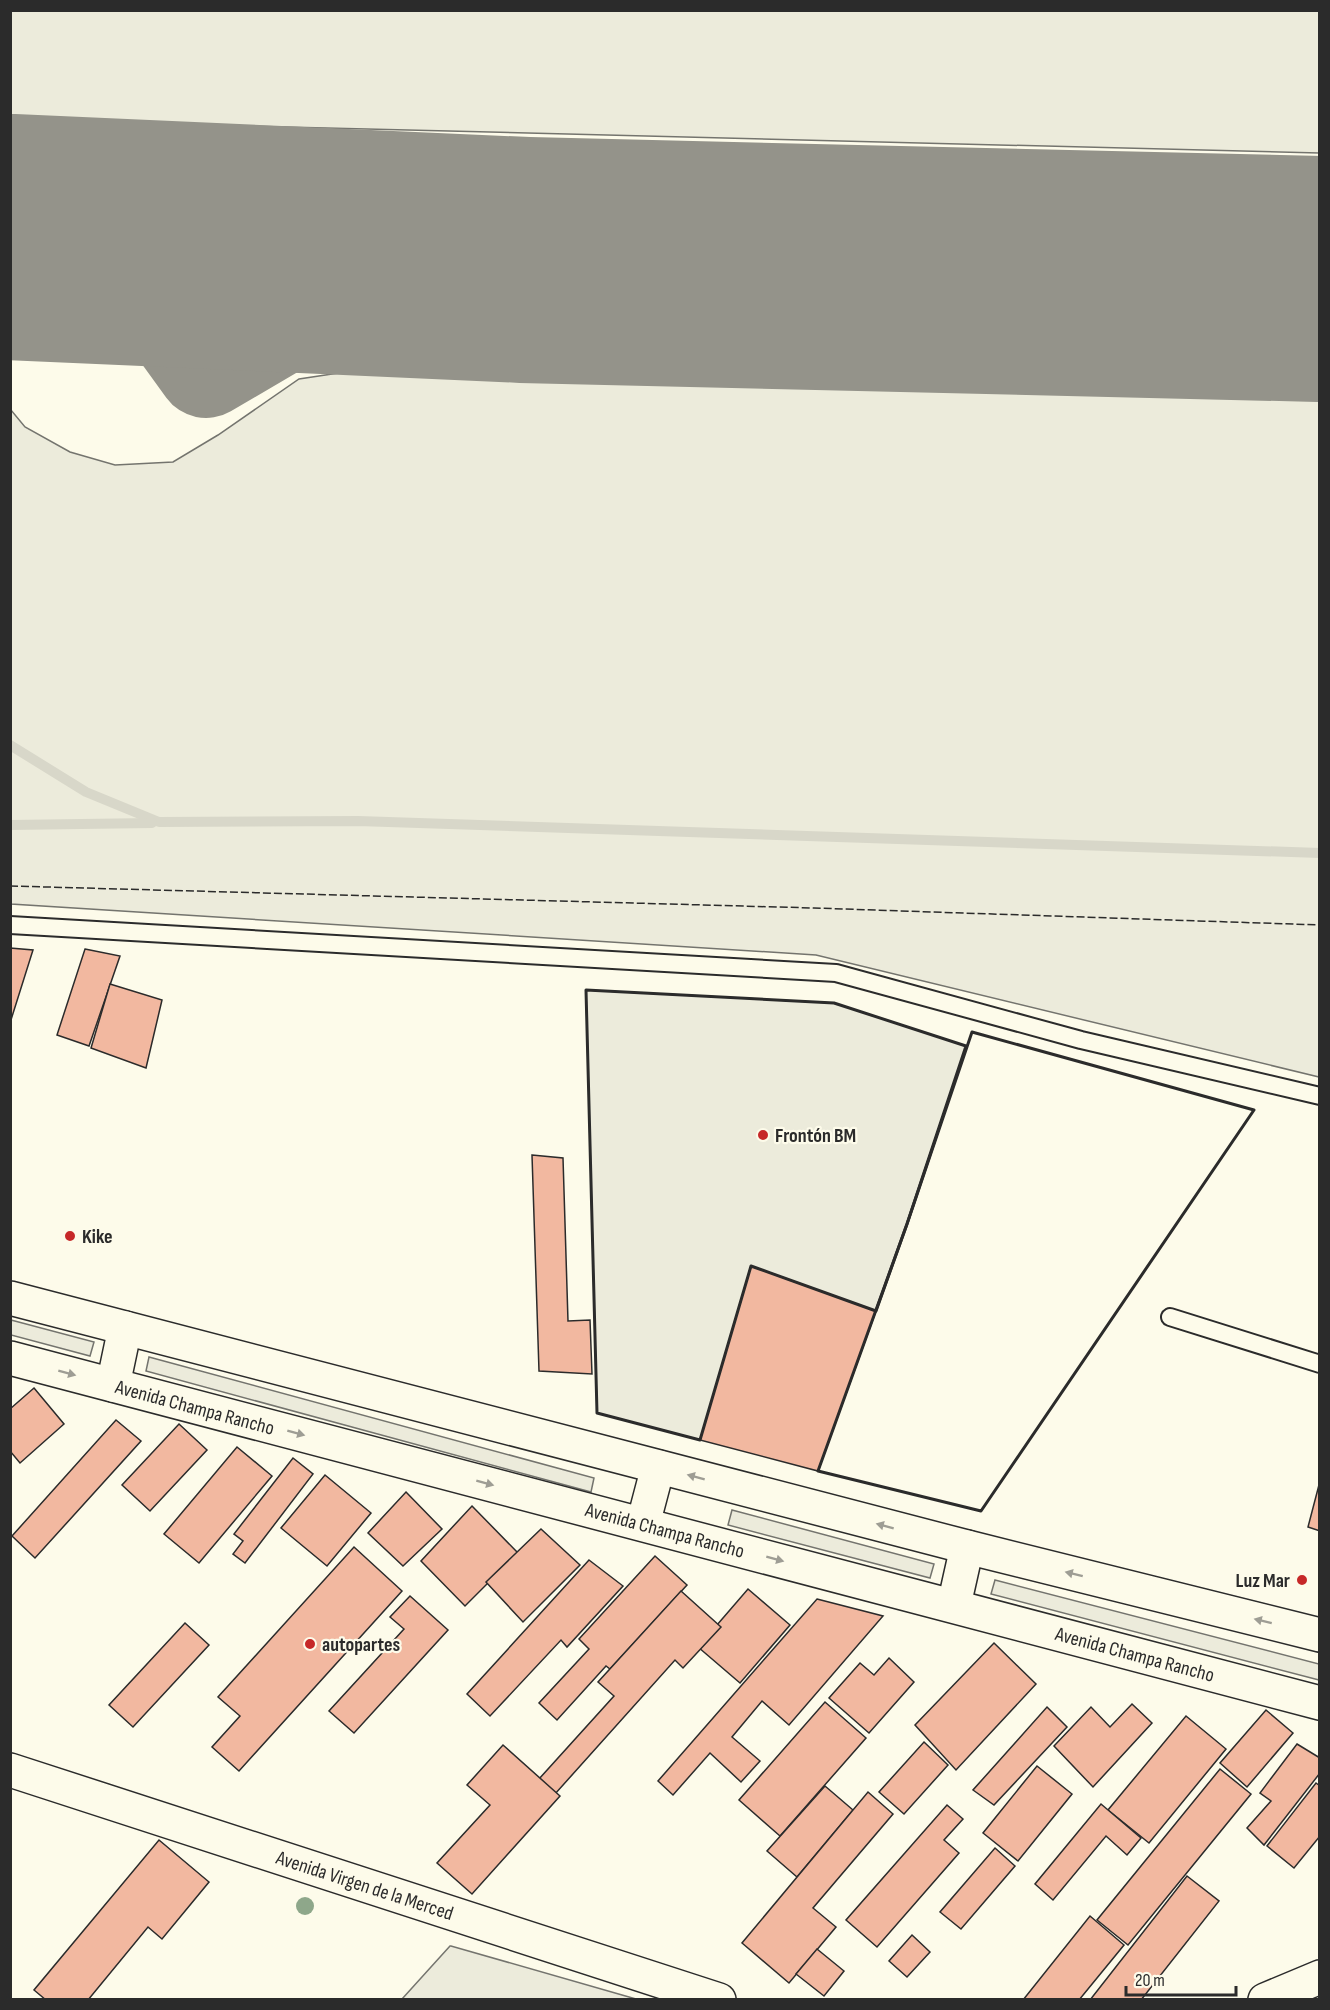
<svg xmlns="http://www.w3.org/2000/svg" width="1330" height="2010" font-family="'Sofia Sans Condensed',sans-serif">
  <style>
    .green { fill: #ecebdb; stroke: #74746e; stroke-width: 1.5 }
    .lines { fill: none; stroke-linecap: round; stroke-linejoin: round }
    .stream { stroke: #d8d7c9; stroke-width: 10 }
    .taxiway { stroke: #94938a; stroke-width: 98 }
    .runway { stroke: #94938a; stroke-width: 246 }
    .building { fill: #f2b8a0; stroke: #2b2b2b; stroke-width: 1.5 }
    .lane-casing { stroke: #2b2b2b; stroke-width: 20 }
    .street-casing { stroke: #2b2b2b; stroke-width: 36 }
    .primary-casing { stroke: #2b2b2b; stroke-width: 36 }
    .lane { stroke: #fdfbea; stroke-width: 16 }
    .street { stroke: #fdfbea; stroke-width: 33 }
    .primary { stroke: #fdfbea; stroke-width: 33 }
    .fence { stroke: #2b2b2b; stroke-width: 1.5; stroke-dasharray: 8 3; stroke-linecap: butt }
    .wall { stroke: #2b2b2b; stroke-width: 3 }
    .tree { fill: #8ea78a }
    .oneway { fill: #9e9d94 }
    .poi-dot { fill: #c62828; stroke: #fdfbea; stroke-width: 2 }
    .labels { text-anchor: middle; stroke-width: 4.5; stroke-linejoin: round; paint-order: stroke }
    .poi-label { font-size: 20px; font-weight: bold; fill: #2b2b2b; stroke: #fdfbea; text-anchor: start }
    .street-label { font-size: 20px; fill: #2b2b2b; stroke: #fdfbea }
  </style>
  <rect width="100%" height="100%" fill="#fdfbea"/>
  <g class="green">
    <polygon points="11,10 1319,11 1319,153 11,120"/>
    <polygon points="352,371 1319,395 1319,1077 816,955 11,904 11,410 25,427 70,452 115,465 173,462 218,435 299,379"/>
    <polygon points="586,990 834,1003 966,1046 907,1224 876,1311 700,1440 597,1413"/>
    <polygon points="11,1320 94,1342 90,1356 11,1335"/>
    <polygon points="149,1357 594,1478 591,1492 146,1371"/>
    <polygon points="732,1510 934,1564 930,1578 728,1525"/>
    <polygon points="995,1580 1319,1664 1319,1680 991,1594"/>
    <polygon points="450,1946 451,1946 636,1999 402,1999"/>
  </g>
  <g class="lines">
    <g class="stream">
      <polyline points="10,745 86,792 159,822 358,821 1320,853"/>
      <polyline points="10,825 152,823"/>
    </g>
    <polyline class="taxiway" points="172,322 206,369 378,268 459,257"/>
    <polyline class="runway" points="10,237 525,260 1320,279"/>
  </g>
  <g class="building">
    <polygon points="10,948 33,950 10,1023"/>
    <polygon points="85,949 120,956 89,1046 57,1035"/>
    <polygon points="110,984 162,1000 146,1068 91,1048"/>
    <polygon points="532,1155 563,1158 568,1321 590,1320 592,1374 539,1371"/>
    <polygon points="751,1266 876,1311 818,1471 700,1440"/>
    <polygon points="34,1388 64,1424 20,1463 10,1451 10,1409"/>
    <polygon points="116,1420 141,1441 35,1558 12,1536"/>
    <polygon points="179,1424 207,1450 150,1511 122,1485"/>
    <polygon points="237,1447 272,1476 199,1563 164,1534"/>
    <polygon points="293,1458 313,1474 245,1563 233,1554 243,1541 234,1534"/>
    <polygon points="325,1475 371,1513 327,1566 281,1528"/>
    <polygon points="1320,1481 1320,1531 1308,1527"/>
    <polygon points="406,1492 442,1529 403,1566 368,1533"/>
    <polygon points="472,1506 518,1553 465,1606 421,1561"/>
    <polygon points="541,1529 580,1565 523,1622 486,1582"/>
    <polygon points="354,1547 402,1591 239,1771 212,1747 240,1716 218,1697"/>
    <polygon points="655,1556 687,1585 610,1669 606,1666 557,1720 539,1703 589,1649 579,1639"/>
    <polygon points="589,1560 623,1586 567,1647 561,1640 490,1716 467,1694"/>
    <polygon points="748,1589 790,1625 740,1683 698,1647"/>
    <polygon points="681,1591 721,1627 683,1668 675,1660 555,1794 539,1779 614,1696 598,1682"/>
    <polygon points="410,1596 448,1630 354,1733 329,1711 404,1629 390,1617"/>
    <polygon points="817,1599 883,1616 789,1725 762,1701 732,1737 760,1761 741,1782 710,1753 673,1795 658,1781"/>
    <polygon points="185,1623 209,1645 133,1727 109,1705"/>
    <polygon points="994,1643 1036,1684 956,1770 915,1725"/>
    <polygon points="889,1658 914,1682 869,1733 829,1698 860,1663 874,1675"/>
    <polygon points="825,1702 866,1738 780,1836 739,1800"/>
    <polygon points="1132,1704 1152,1723 1093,1787 1054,1746 1091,1707 1110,1727"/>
    <polygon points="1047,1707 1067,1727 994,1805 973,1790"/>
    <polygon points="1266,1710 1293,1733 1247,1787 1220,1763"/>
    <polygon points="1186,1716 1226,1749 1149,1843 1108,1810"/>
    <polygon points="924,1742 948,1765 904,1814 879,1792"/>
    <polygon points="1297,1744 1320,1758 1320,1773 1264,1845 1247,1828 1271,1801 1260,1793"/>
    <polygon points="503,1745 560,1796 472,1894 437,1863 490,1805 467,1785"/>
    <polygon points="1037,1766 1072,1794 1018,1861 983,1833"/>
    <polygon points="1220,1769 1251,1794 1128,1945 1097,1920"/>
    <polygon points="1316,1783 1320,1786 1320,1836 1294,1868 1267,1846"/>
    <polygon points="825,1786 853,1810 797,1877 767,1851"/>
    <polygon points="868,1792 893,1814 813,1908 836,1927 789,1983 742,1943"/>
    <polygon points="1101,1804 1141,1838 1127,1855 1106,1836 1053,1900 1035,1884"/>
    <polygon points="947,1805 963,1819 944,1840 959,1853 877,1947 846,1920"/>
    <polygon points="159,1840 209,1882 162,1939 148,1927 88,2000 46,2000 34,1990"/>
    <polygon points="995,1848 1015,1866 961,1929 940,1912"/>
    <polygon points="1187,1876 1219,1901 1141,2000 1090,2000"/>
    <polygon points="1090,1916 1124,1945 1079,2000 1023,2000"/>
    <polygon points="912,1935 930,1952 907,1977 889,1961"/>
    <polygon points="817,1949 844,1971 824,1996 796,1974"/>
  </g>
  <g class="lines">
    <defs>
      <g id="lane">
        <polyline points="10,925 836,973 1081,1040 1320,1096"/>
        <polyline points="1170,1317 1320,1364"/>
      </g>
      <g id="street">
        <polyline points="10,1770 719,2000"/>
        <polyline points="1265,2000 1320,1977"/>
      </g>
      <g id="primary">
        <polyline points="10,1298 967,1547 1320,1635"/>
        <polyline points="10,1358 1320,1703"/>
        <polyline points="113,1385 125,1328"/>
        <polyline points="643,1524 658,1467"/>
        <polyline points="954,1605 967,1547"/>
      </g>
    </defs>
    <use href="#lane" class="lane-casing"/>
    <use href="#street" class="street-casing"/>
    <use href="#primary" class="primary-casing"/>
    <use href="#lane" class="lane"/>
    <use href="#street" class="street"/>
    <use href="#primary" class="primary"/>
    <polyline class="fence" points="10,886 814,908 1320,925"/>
    <g class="wall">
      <polygon points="586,990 834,1003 966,1046 907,1224 876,1311 751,1266 700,1440 597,1413"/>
      <polygon points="972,1032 1254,1110 981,1511 818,1471 907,1224"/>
    </g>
  </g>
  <circle class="tree" cx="305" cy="1906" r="9"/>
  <defs><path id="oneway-solid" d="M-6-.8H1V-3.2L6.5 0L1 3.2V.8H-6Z" transform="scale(1.5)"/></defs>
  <g class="oneway">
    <use href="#oneway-solid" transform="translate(67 1373) rotate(15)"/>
    <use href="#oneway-solid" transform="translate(296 1433) rotate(15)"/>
    <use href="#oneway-solid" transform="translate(696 1477) rotate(-165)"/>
    <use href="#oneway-solid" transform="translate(485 1483) rotate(15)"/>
    <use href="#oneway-solid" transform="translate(885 1526) rotate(-165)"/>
    <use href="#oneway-solid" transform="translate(775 1559) rotate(15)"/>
    <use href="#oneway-solid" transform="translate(1074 1574) rotate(-166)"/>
    <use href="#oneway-solid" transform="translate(1263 1621) rotate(-166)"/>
  </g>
  <g class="poi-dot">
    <circle cx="763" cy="1135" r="6"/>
    <circle cx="70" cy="1236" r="6"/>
    <circle cx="1302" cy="1580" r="6"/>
    <circle cx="310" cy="1644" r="6"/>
  </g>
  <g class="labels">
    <g class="poi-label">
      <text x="775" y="1142">Frontón BM</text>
      <text x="82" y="1243">Kike</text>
      <text x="1290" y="1587" text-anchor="end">Luz Mar</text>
      <text x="322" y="1651">autopartes</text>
    </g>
    <g class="street-label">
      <text transform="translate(195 1407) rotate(15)" y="7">Avenida Champa Rancho</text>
      <text transform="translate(665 1530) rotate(15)" y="7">Avenida Champa Rancho</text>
      <text transform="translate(1135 1654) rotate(15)" y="7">Avenida Champa Rancho</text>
      <text transform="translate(365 1885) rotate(18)" y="7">Avenida Virgen de la Merced</text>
    </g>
  </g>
  <rect width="1330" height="2010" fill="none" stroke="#2b2b2b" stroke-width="24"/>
  <path d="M1126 1986v9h110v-9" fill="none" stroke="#2b2b2b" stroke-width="3"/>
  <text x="1135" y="1986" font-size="18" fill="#2b2b2b" stroke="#fdfbea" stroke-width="4.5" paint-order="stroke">20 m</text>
</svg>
